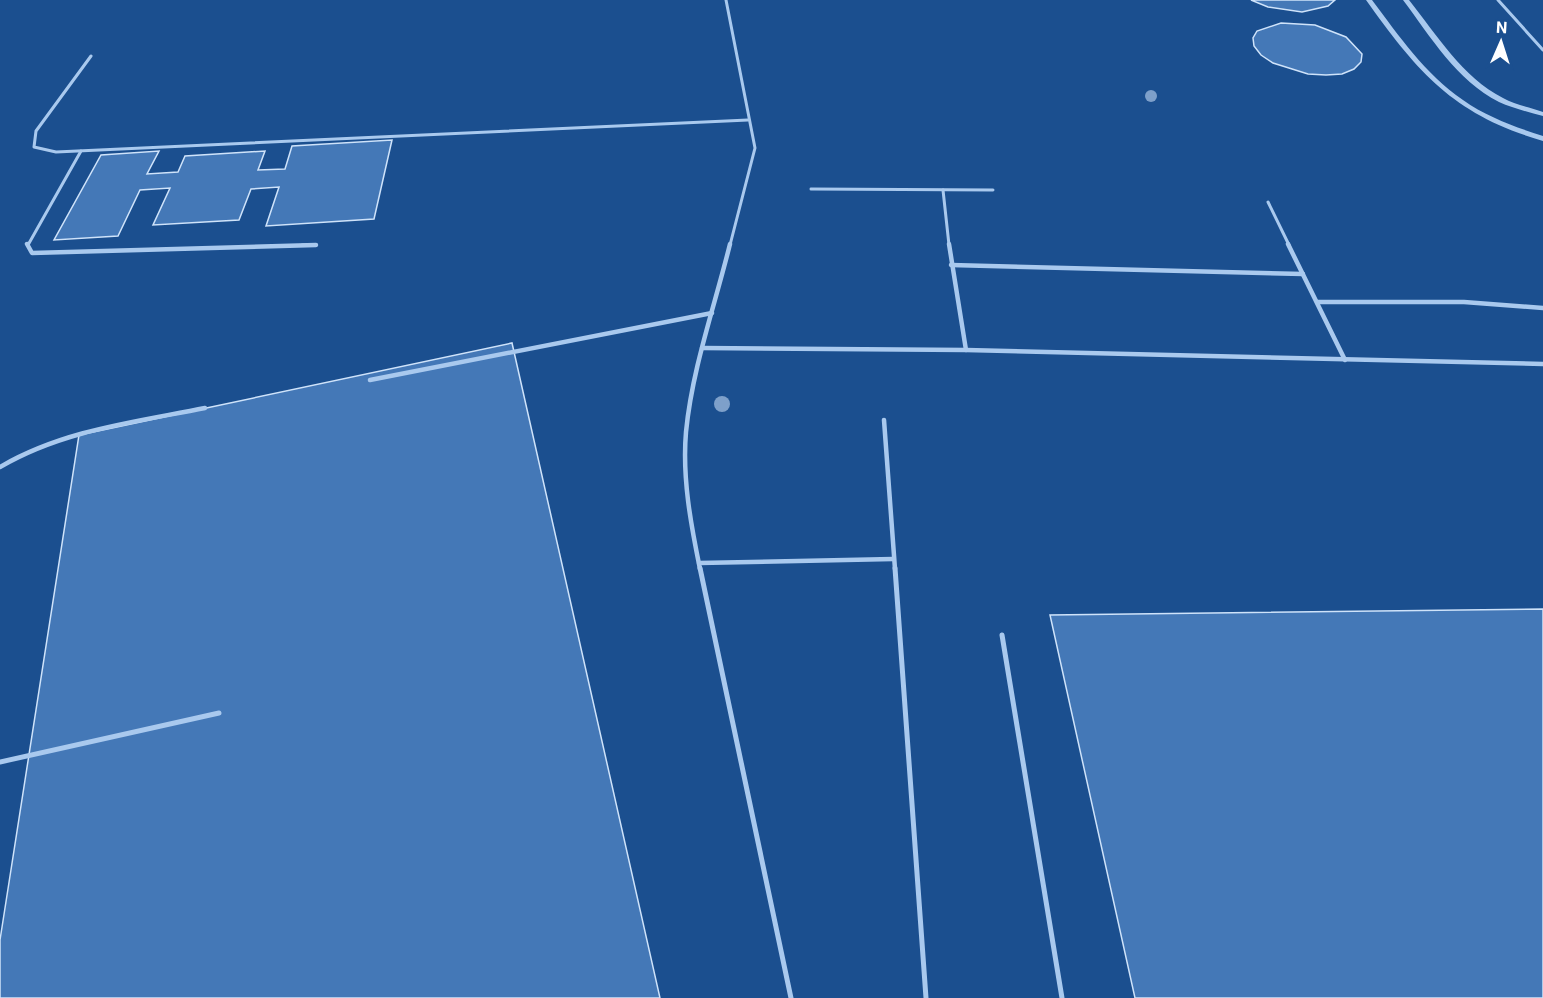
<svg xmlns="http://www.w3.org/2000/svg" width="1543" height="998" font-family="Roboto,sans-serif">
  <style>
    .building { fill: #4478b7; stroke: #cfe3fa; stroke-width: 1.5 }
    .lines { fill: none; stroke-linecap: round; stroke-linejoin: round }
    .service-far2 { stroke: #a9c9ee; stroke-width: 3 }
    .service-far1 { stroke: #a9c9ee; stroke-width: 4.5 }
    .service { stroke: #a9c9ee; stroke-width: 5 }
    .tertiary { fill: #a9c9ee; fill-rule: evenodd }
    .tree { fill: #7ea0ca }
  </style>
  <rect width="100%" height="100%" fill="#1b4f8f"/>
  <g class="building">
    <polygon points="1251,0 1335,0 1328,6 1302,12 1268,7"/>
    <polygon points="1281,23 1315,25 1346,37 1362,54 1361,62 1354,69 1342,74 1326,75 1308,74 1273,63 1261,55 1254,46 1253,38 1257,31"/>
    <polygon points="392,140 374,219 266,226 279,187 251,189 239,220 153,225 170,188 140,190 118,236 54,240 101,155 159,151 147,174 178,172 185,156 265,151 258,170 285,169 292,146"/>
    <polygon points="512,343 660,998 0,998 0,940 79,435"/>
    <polygon points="1543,609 1543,998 1135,998 1050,615"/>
  </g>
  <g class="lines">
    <g class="service-far2">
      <polyline points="726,0 755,148 730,245"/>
      <polyline points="1498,0 1543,50"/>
      <polyline points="91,56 36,131 34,147 56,152 748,120"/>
      <polyline points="811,189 993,190"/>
      <polyline points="943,190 949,245"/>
      <polyline points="1268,202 1289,245"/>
      <polyline points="28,245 81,151"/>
      <polyline points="302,245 316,245"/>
    </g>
    <g class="service-far1">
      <polyline points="27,244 32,253 316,245"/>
      <polyline points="949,244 966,350"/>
      <polyline points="1288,244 1345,360"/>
      <polyline points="951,265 1303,274"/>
      <polyline points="1317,302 1464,302 1543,308"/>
      <polyline points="702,348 966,350 1543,364"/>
      <polyline points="370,380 712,313"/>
      <polyline points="884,420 895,569"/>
      <path d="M0 467C63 430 135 422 205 408"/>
      <polyline points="699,563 893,559"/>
      <path d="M700 569C691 525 682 478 686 432 692 369 715 305 730 244"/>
    </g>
    <g class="service">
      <polyline points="700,568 791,998"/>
      <polyline points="895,568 926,998"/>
      <polyline points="1002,635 1062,998"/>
      <polyline points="0,762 219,713"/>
    </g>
    <g class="tertiary">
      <path d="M1366 0H1372C1399 36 1425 74 1463 100 1487 117 1515 127 1543 136V141C1454 115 1418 73 1366 0Z"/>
      <path d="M1403 0H1409C1437 35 1462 77 1503 98 1515 105 1530 107 1543 112V116C1528 112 1512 108 1499 102 1457 81 1430 36 1403 0Z"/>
    </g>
  </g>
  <g class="tree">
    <circle cx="1151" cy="96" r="6"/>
    <circle cx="722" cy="404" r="8"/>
  </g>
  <g transform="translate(1501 42) rotate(3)" stroke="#1b4f8f" stroke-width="4.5" paint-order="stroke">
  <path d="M0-4.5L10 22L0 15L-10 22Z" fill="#ffffff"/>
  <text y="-9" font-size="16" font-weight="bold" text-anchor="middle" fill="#ffffff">N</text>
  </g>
</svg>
